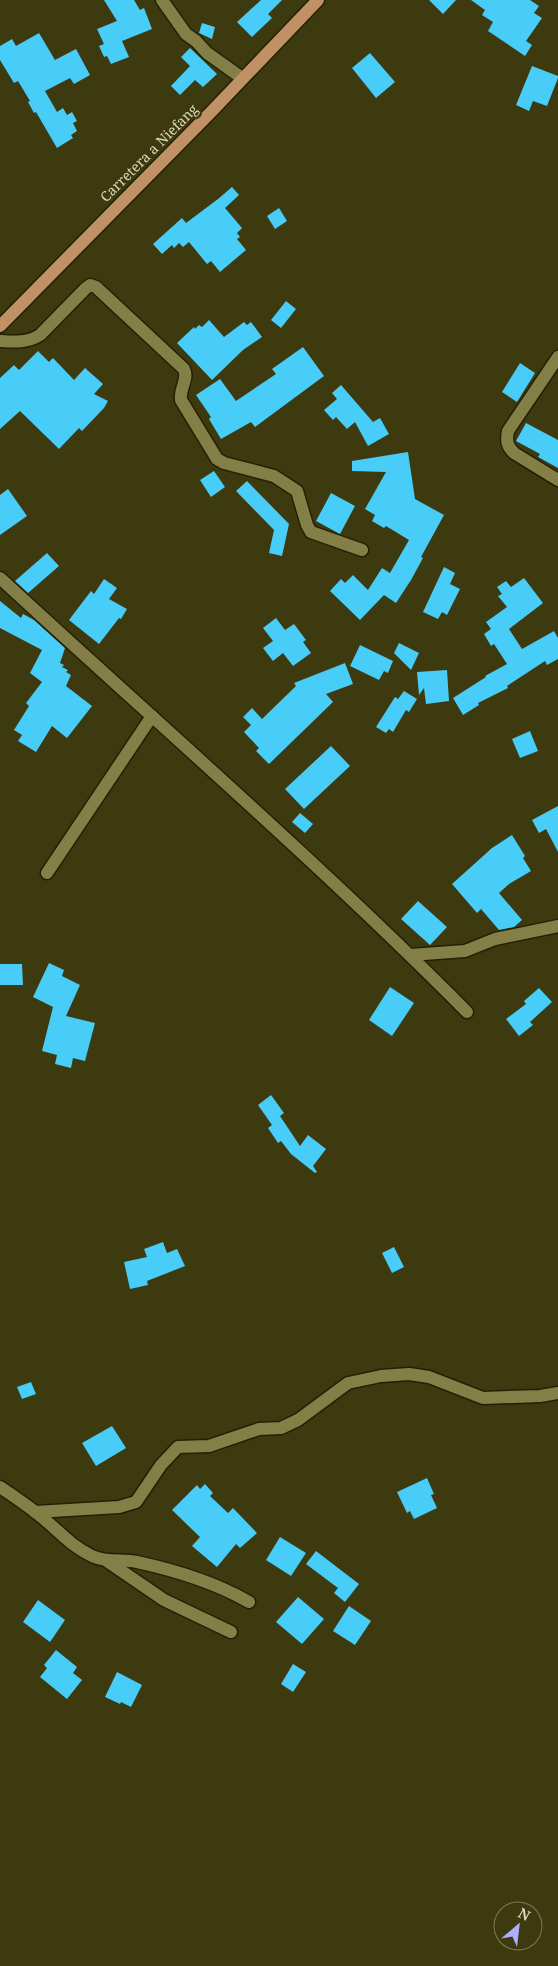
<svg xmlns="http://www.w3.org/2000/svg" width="558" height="1966" font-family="'Noto Serif',serif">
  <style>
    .building { fill: #48ccf8 }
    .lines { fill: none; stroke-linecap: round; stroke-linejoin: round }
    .minor-casing { stroke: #232104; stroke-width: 15 }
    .major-casing { stroke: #232104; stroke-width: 15 }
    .minor { stroke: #837f47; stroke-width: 12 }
    .major { stroke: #c19166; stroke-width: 12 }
    .labels { text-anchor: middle; stroke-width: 5; stroke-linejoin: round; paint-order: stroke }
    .street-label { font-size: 14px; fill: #dad8bc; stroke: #3e3a0f }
  </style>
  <rect width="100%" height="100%" fill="#3e3a0f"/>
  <g class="building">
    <polygon points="104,0 134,0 140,10 144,8 152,29 122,41 129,57 111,64 107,56 104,57 99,46 104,44 97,29 117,21"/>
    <polygon points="261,0 282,0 268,14 272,18 252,37 237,22"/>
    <polygon points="429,0 456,0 443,14"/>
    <polygon points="471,0 530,0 539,6 534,13 542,18 526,41 532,45 525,56 488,31 493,22 482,15 485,10"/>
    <polygon points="202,23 215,27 212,39 199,33"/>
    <polygon points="39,33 55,60 76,49 90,75 74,84 70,78 45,91 57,112 63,108 67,115 72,112 77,121 73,123 77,131 71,135 73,138 57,148 36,112 34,113 28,102 30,101 18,81 14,83 0,60 0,46 12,39 16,46"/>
    <polygon points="190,48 217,74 203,87 195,80 180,95 171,86 190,66 181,57"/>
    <polygon points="370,53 395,82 376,98 352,68"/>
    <polygon points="532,66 558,76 558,78 547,106 533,101 529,111 516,105"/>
    <polygon points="232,187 239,195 225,208 242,228 237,233 240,237 237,239 246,250 220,272 211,261 207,264 189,242 183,247 179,243 174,248 172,245 162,254 153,244 182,218 186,223 218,199"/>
    <polygon points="279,208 287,221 275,229 267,216"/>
    <polygon points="286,301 296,309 281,328 271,320"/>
    <polygon points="209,320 224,337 244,322 247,325 251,322 262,337 243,350 212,380 177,343 194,327 195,329 199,325 202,327"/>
    <polygon points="303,347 324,376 255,427 251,422 221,439 209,419 211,417 196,395 220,379 236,401 276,374 272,369"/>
    <polygon points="38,351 49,362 53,358 74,380 85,368 103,384 94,394 108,401 104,408 82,431 79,428 59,449 20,411 0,429 0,378 14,365 19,370"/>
    <polygon points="520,363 535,373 517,402 502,392"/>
    <polygon points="341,385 373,422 380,418 389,434 368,446 355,422 347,429 336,417 333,420 324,410 337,399 332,393"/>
    <polygon points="526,423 558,440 558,468 538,457 540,454 516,441"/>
    <polygon points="408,452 415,499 444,515 421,557 423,558 411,580 396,603 384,595 360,620 330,591 341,579 345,583 353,575 368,590 382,568 390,573 409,540 386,526 384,528 372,521 375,515 365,509 386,472 352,471 352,461"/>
    <polygon points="214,471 225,487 211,497 200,480"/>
    <polygon points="247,481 289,524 282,556 269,553 274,530 236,491"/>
    <polygon points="8,489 27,516 0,535 0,495"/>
    <polygon points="331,493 355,506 340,534 316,521"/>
    <polygon points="47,553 59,566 28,593 15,581"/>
    <polygon points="444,567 455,573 450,584 460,589 447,615 442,612 438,619 423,612"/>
    <polygon points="524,578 543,603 509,629 522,649 554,631 558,638 558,659 547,665 545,661 507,686 508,688 478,703 479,705 463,715 453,698 486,677 485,676 507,664 494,644 491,646 484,634 491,629 486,622 507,607 498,596 502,594 497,587 506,581 511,587"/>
    <polygon points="104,579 117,588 109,599 127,609 121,619 119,618 99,644 69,620 91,591 94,594"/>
    <polygon points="0,601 21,618 23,614 34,620 65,648 60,663 64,665 62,667 68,670 66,672 71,675 66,686 92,706 67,738 52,726 36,752 18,741 22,735 14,730 29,706 26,703 42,682 30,673 42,650 0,628"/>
    <polygon points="276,618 285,630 294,624 306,640 303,642 311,653 293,666 283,653 273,661 263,648 273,641 263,628"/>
    <polygon points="399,643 419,653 411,670 394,653"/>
    <polygon points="360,645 393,661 388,673 384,671 379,680 350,666"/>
    <polygon points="345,663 353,684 326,694 333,702 269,764 256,751 259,748 244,732 251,725 243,717 252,708 262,719 296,686 294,683"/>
    <polygon points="447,670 449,701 426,704 424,688 419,695 417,672"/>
    <polygon points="404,691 417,699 409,712 406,710 393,732 389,729 386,733 376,727 395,697 398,699"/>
    <polygon points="530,731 538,751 520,758 512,739"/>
    <polygon points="331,746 350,766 304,809 285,789"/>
    <polygon points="558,806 558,852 546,829 539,833 532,820"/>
    <polygon points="300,813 313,824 305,833 292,822"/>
    <polygon points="512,835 525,856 523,858 531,871 509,884 499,893 522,920 514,927 499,930 481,909 477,913 452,884 492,848"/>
    <polygon points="418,901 447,927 430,945 401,919"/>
    <polygon points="49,963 64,970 62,976 80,985 66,1016 95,1023 85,1061 73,1058 71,1068 55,1064 57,1055 42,1051 53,1007 33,997"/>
    <polygon points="0,964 22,964 23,985 0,985"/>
    <polygon points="390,987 414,1003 392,1036 369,1020"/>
    <polygon points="539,988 552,1002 530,1022 533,1025 519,1036 506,1019 526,1004 524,1001"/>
    <polygon points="271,1095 284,1113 280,1116 300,1146 308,1135 326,1149 313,1166 317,1172 315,1173 291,1154 281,1141 278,1143 268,1128 272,1125 258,1105"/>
    <polygon points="163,1242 167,1253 177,1249 185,1266 147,1281 148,1285 130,1289 124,1262 147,1257 144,1249"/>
    <polygon points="394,1247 404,1267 392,1273 382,1253"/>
    <polygon points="31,1382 36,1394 22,1399 17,1387"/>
    <polygon points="112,1426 126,1448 96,1466 82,1443"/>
    <polygon points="427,1478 434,1494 431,1495 437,1508 414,1519 410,1511 407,1513 397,1492"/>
    <polygon points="205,1484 213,1493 210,1496 228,1513 233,1508 257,1533 240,1548 236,1544 217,1567 192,1546 200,1537 172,1510 197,1485 200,1489"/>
    <polygon points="280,1537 306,1553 291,1576 266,1560"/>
    <polygon points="316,1551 359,1584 345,1602 334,1593 338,1588 306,1564"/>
    <polygon points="298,1597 324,1619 302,1644 276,1622"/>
    <polygon points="38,1600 65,1620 50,1642 23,1622"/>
    <polygon points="349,1606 371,1621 355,1645 333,1631"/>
    <polygon points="56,1650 77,1667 73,1673 82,1680 67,1699 40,1677 47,1668 44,1665"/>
    <polygon points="293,1664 306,1672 293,1692 281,1684"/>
    <polygon points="117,1672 142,1685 131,1707 121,1702 120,1704 105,1697"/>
  </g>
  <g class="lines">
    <defs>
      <g id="minor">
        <polyline points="162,0 186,34 196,41 207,53 242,78"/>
        <path d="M0 341C15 342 27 343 40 335L86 288 90 285 96 287 184 369C189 380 179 388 181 400L217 459 224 463 274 476 297 491 307 525 311 532 362 550"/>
        <path d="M558 357 508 431C506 441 507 446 514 453L558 480"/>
        <path d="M0 578C156 722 317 861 467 1012"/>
        <polyline points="47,873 152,716"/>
        <polyline points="410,955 465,951 495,939 558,926"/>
        <path d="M0 1487C15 1497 30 1507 44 1519 61 1533 70 1545 92 1556 107 1563 122 1559 137 1562 174 1570 216 1583 249 1602"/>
        <polyline points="35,1512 119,1507 136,1502 161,1465 178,1447 209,1446 259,1429 281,1428 298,1420 348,1383 381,1376 409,1374 429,1377 483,1398 540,1396 558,1393"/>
        <polyline points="107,1561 164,1600 231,1632"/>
      </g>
      <polyline id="major" points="0,326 211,112 318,0"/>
    </defs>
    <use href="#minor" class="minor-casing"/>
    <use href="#major" class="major-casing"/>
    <use href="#minor" class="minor"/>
    <use href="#major" class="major"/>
  </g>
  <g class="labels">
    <g class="street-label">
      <text transform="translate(149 153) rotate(-45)" y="5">Carretera a Niefang</text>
    </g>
  </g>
  <g transform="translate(518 1926) rotate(28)"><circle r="24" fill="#3e3a0f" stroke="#7c7954"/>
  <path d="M0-4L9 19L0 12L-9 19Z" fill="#afaefa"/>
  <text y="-8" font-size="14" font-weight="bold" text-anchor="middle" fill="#dad8bc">N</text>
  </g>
</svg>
